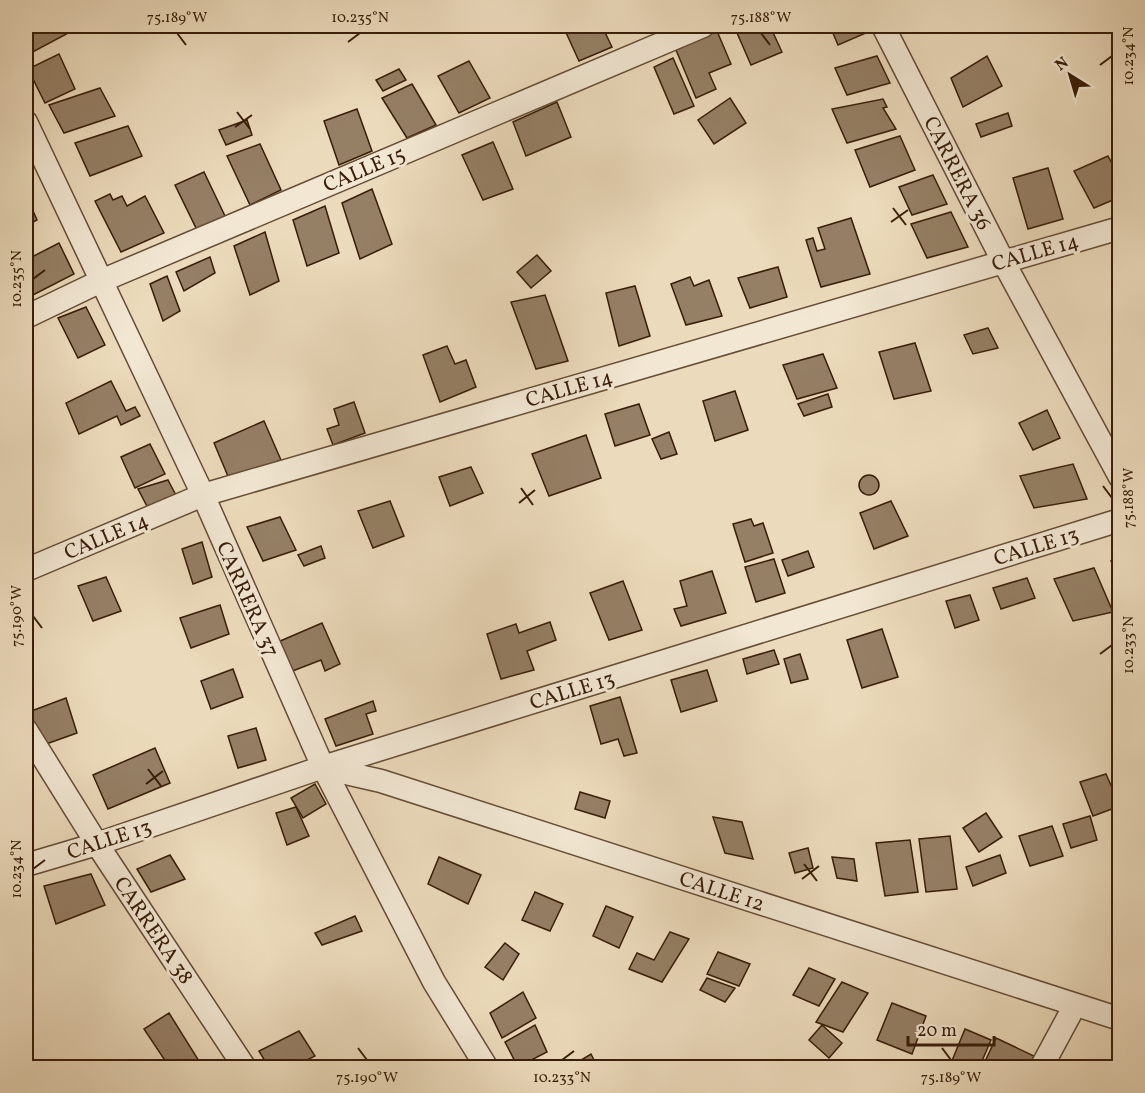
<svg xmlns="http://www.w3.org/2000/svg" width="1145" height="1093" font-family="Vollkorn,serif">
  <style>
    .building { fill: #957f65; stroke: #371d08; stroke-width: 1.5 }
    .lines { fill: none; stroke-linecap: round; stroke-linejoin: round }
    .street-casing { stroke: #644c35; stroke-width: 25 }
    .street { stroke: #f2e7d3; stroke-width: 22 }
    .ticks { fill: none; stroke: #371d08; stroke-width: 2 }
    .labels { text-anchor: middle; stroke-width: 6; stroke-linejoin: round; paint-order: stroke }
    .street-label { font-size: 21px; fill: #371d08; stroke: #f2e7d3 }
    .neatline { fill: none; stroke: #371d08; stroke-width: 2 }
    .ticks-label { font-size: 15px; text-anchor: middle; fill: #371d08 }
  </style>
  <rect width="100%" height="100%" fill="#ebdabb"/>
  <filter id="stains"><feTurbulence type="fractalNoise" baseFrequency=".00333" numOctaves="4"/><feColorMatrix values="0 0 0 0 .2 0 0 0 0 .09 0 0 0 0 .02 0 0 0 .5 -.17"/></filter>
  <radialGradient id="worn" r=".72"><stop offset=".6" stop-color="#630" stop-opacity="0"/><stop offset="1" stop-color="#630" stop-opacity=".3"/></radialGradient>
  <g class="building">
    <polygon points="26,26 72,26 74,30 27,55"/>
    <polygon points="563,26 602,26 612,47 579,61"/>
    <polygon points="626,26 648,26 630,33"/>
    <polygon points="734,26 770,26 782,52 751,65"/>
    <polygon points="830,26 862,26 866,33 838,45"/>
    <polygon points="717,31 731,64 709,73 716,89 696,98 676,50"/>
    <polygon points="59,54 75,89 45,103 28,69"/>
    <polygon points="877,56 890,83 847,95 835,68"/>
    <polygon points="987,56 1002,86 963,107 951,78"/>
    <polygon points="673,58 694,106 674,114 654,67"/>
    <polygon points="469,61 490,98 459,113 438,76"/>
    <polygon points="399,69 406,80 383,91 376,80"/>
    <polygon points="412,84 436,125 407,138 382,98"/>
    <polygon points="100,88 115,116 64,133 49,105"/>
    <polygon points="730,98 746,123 714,144 698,120"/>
    <polygon points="883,99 887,107 883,108 896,129 847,143 832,109"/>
    <polygon points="557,102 571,137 526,156 513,122"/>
    <polygon points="357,109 372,151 339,165 324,121"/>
    <polygon points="1008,113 1012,126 981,137 976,124"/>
    <polygon points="247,120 252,135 226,145 219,130"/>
    <polygon points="128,126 142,156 90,176 75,143"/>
    <polygon points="900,136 915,170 870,187 855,150"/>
    <polygon points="493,142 513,189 483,200 462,155"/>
    <polygon points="260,144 281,190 250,205 227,156"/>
    <polygon points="1108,156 1120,178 1120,197 1094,208 1074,171"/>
    <polygon points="1048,168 1063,219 1028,229 1013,178"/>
    <polygon points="204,172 226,218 197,230 175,185"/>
    <polygon points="933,175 947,204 912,215 899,187"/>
    <polygon points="372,189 392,244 360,259 342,203"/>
    <polygon points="110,194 113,200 122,196 127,206 145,196 164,233 121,252 95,201"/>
    <polygon points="26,195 37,220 26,226"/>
    <polygon points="325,206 339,253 307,266 293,220"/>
    <polygon points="951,212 968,247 927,258 911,224"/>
    <polygon points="851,218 870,274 821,287 806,240 813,238 817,251 825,249 818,228"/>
    <polygon points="265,232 279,281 250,295 234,246"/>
    <polygon points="59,243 74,274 27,298 26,260"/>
    <polygon points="537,255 551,271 531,288 517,272"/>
    <polygon points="210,257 215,273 184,291 176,272"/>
    <polygon points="778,267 787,297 750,308 738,278"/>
    <polygon points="167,276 180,311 163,321 150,284"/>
    <polygon points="690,277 694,286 709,280 722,316 686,325 671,284"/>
    <polygon points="635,286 650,336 619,346 606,293"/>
    <polygon points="545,295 568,361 536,369 511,302"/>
    <polygon points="86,307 105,345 78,358 58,318"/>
    <polygon points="988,328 998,348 973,354 964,335"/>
    <polygon points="915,343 931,391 894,399 879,352"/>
    <polygon points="447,346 455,364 466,360 476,387 440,402 423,355"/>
    <polygon points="823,354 837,388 797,399 783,365"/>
    <polygon points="111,381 126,411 135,407 140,416 121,425 117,416 79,434 66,403"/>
    <polygon points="735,391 748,430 715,441 703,401"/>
    <polygon points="828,394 832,407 804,416 798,404"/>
    <polygon points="354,402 365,433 333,445 327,429 339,425 334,409"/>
    <polygon points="639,404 650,435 615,446 605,414"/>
    <polygon points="1047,410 1060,438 1033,450 1019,423"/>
    <polygon points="264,421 281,460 230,481 214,443"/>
    <polygon points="669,432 677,454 661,459 652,439"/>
    <polygon points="586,435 601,478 549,496 532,454"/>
    <polygon points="150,444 165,474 135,488 121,457"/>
    <polygon points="1073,464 1087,499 1034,508 1020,476"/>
    <polygon points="471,467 483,493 450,506 439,477"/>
    <circle cx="869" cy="485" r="10"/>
    <polygon points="168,480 179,501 149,510 138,489"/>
    <polygon points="390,501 404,536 373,548 358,511"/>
    <polygon points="891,501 908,536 874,549 860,513"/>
    <polygon points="280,517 296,550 263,561 247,527"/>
    <polygon points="751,519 754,526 763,523 773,553 745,562 733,524"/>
    <polygon points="202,542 212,577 193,584 182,549"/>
    <polygon points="321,546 325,558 304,566 298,555"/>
    <polygon points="808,551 814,567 788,576 782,560"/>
    <polygon points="1120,558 1120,580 1111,561"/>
    <polygon points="774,559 785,593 756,602 745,567"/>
    <polygon points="1094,568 1113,612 1073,621 1054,579"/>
    <polygon points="712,571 726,613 681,626 674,609 687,606 680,581"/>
    <polygon points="106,577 121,611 93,621 78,586"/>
    <polygon points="1027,578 1035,598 1001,609 993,588"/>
    <polygon points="623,581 642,630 609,640 590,593"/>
    <polygon points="970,595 979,620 955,628 946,601"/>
    <polygon points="220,605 229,634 191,648 180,618"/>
    <polygon points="550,622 556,640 527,651 534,670 501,679 487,634 516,624 519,633"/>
    <polygon points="322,623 340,664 325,671 321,660 290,672 278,642"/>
    <polygon points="882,629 898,677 862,688 847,640"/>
    <polygon points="774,650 779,664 747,674 743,659"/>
    <polygon points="800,654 808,679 791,683 784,659"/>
    <polygon points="233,669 243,697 211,709 201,681"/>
    <polygon points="707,670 717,701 681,712 671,680"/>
    <polygon points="620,697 637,753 624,756 618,739 601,744 590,706"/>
    <polygon points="66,698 77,733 35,748 26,723 26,713"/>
    <polygon points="373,701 376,711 366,714 373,734 336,746 325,719"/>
    <polygon points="256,728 266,760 238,768 228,736"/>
    <polygon points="155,748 170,783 108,809 93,775"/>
    <polygon points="1106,774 1120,806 1093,816 1080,782"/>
    <polygon points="315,784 326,804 303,818 291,798"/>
    <polygon points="580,792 610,801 605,818 575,809"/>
    <polygon points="296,807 309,836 287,845 276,813"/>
    <polygon points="986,813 1002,837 979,852 963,828"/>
    <polygon points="1090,816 1097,840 1071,848 1063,824"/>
    <polygon points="713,817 742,822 753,859 725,853"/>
    <polygon points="1052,826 1063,856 1030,866 1019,836"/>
    <polygon points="950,836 957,889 926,892 919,839"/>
    <polygon points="910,840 918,892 885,896 876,843"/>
    <polygon points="808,848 813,868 795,873 789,853"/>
    <polygon points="170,855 185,879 151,892 137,869"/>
    <polygon points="1000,855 1006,873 973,886 966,867"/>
    <polygon points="439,857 481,875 468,904 428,884"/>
    <polygon points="832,857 854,859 857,881 837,878"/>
    <polygon points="91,874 105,905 56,924 44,886"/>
    <polygon points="535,892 563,904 550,931 522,920"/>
    <polygon points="606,906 633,917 619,948 593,936"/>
    <polygon points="355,916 362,931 322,945 315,933"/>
    <polygon points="670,932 689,939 662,982 629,969 637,953 654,960"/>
    <polygon points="505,943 519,954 503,980 485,967"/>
    <polygon points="718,952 750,964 739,986 707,974"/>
    <polygon points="809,968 835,979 819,1006 793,995"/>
    <polygon points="707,978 735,988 725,1002 700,990"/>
    <polygon points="842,982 868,993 843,1032 816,1022"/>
    <polygon points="523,992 536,1018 502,1038 490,1013"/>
    <polygon points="892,1003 926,1016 912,1054 877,1040"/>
    <polygon points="169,1013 199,1061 190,1068 170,1068 144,1029"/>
    <polygon points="535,1025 547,1052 518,1067 505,1042"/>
    <polygon points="822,1025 842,1043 829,1058 809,1040"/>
    <polygon points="965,1029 991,1040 979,1068 949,1068"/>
    <polygon points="299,1031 315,1056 291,1068 269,1068 259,1051"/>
    <polygon points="996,1038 1034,1056 1029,1068 982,1068"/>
    <polygon points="591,1054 598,1068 568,1068"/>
  </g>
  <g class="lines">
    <defs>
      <g id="street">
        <polyline points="883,26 1003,261 1120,477"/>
        <polyline points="26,122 203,495 323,767 434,982 487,1068"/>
        <polyline points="26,317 101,281 703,26"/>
        <polyline points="26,570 203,495 1120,228"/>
        <polyline points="26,730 97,844 245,1068"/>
        <polyline points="324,768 381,781 1120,1019"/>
        <polyline points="26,865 97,844 323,767 1120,520"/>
        <polyline points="1041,1068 1075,1005"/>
      </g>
    </defs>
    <use href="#street" class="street-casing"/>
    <use href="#street" class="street"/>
  </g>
  <path class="ticks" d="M177 33 186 45M761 33 770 45M348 42 360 33M1100 65 1112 56M237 112 250 129M235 127 252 115M893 208 906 225M891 222 908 210M33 279 45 270M1103 486 1112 498M521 488 533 505M519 503 535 490M33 616 42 628M1100 654 1112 645M148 769 161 786M146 784 163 771M804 864 817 881M33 869 45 860M802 879 819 866M358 1048 367 1060M942 1048 951 1060M562 1060 574 1051"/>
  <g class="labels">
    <g class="street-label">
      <text transform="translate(364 169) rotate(-23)" y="7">CALLE 15</text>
      <text transform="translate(958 173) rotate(63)" y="7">CARRERA 36</text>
      <text transform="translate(1035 252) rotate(-16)" y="7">CALLE 14</text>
      <text transform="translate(569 388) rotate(-16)" y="7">CALLE 14</text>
      <text transform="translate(106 536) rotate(-23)" y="7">CALLE 14</text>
      <text transform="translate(1036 546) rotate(-17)" y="7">CALLE 13</text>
      <text transform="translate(248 599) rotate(66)" y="7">CARRERA 37</text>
      <text transform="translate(572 690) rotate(-17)" y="7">CALLE 13</text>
      <text transform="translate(109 839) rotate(-18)" y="7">CALLE 13</text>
      <text transform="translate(722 891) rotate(18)" y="7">CALLE 12</text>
      <text transform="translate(154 930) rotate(56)" y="7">CARRERA 38</text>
    </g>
  </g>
  <rect width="1145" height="1093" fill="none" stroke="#ebdabb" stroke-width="66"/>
  <g transform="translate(1070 75) rotate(323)" stroke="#f2e7d3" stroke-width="4.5" paint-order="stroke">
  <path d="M0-4.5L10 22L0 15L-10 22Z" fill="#371d08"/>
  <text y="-9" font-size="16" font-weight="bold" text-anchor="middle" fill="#371d08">N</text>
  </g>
  <path d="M908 1036v9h86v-9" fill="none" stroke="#371d08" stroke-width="3"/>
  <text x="917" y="1036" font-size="18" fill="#371d08" stroke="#f2e7d3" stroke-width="4.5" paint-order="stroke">20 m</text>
  <rect x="33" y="33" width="1079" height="1027" class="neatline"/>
  <g class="ticks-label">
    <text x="177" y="22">75.189°W</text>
    <text x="360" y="22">10.235°N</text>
    <text x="761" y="22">75.188°W</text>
    <text transform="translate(1128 56) rotate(-90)" y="5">10.234°N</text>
    <text transform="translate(16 279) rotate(-90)" y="5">10.235°N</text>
    <text transform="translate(1128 498) rotate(-90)" y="5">75.188°W</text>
    <text transform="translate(16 616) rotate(-90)" y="5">75.190°W</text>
    <text transform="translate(1128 645) rotate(-90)" y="5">10.233°N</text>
    <text transform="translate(16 869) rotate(-90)" y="5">10.234°N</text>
    <text x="367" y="1082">75.190°W</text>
    <text x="562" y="1082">10.233°N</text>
    <text x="951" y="1082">75.189°W</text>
  </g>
  <rect width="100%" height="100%" filter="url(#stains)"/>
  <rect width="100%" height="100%" fill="url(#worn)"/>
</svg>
